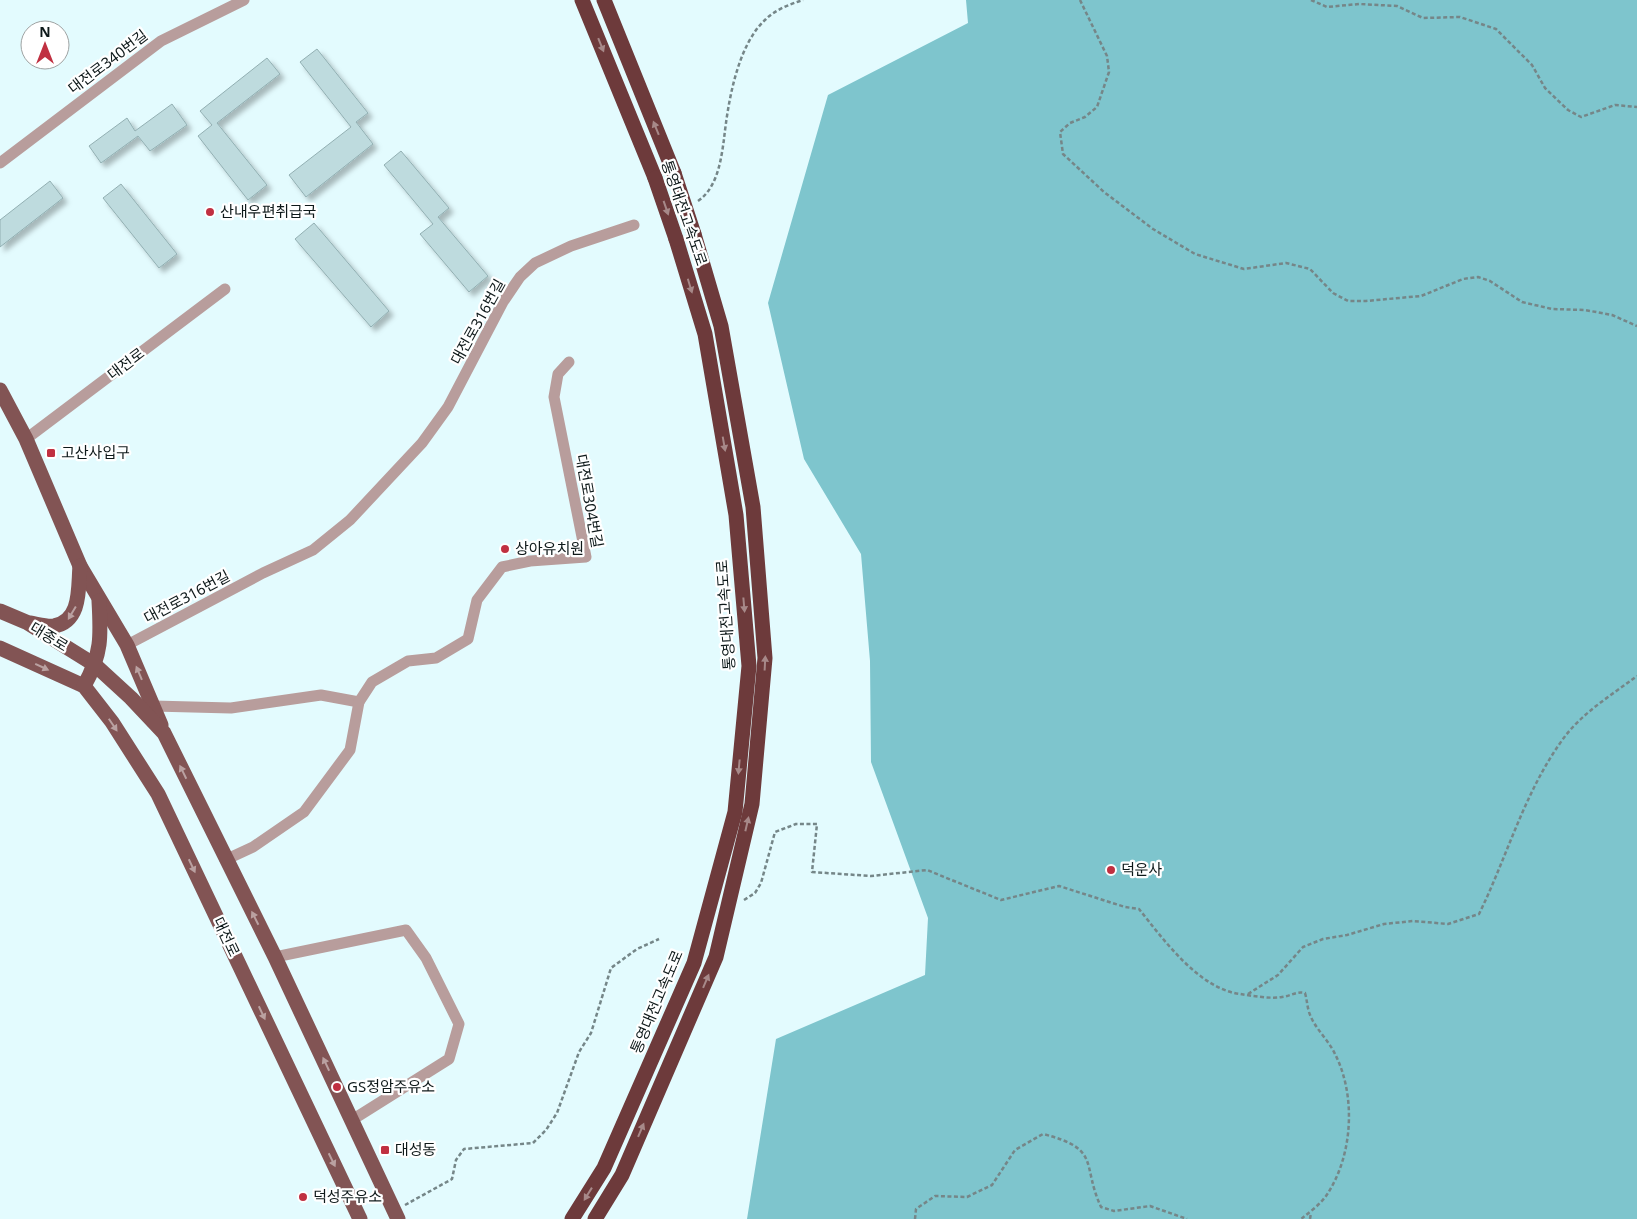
<svg xmlns="http://www.w3.org/2000/svg" width="1637" height="1219" font-family="'Noto Sans','Noto Sans KR',sans-serif">
  <style>
    .forest { fill: #7ec5cd }
    .building { fill: #bedbde; stroke: #92afb2; filter: url(#shadow) }
    .lines { fill: none; stroke-linecap: round; stroke-linejoin: round }
    .path { stroke: #758688; stroke-width: 2.5; stroke-dasharray: 4 2.5; stroke-linecap: butt }
    .street { stroke: #b89d9c; stroke-width: 11 }
    .primary { stroke: #825454; stroke-width: 15 }
    .highway { stroke: #6d3a3b; stroke-width: 15 }
    .highway-bridge { stroke: #6d3a3b; stroke-width: 15 }
    .oneway { fill: #a78989 }
    .oneway2 { fill: #baa1a1 }
    .poi-dot { fill: #c03041; stroke: #fff; stroke-width: 2 }
    .labels { text-anchor: middle; stroke-width: 4.5; stroke-linejoin: round; paint-order: stroke }
    .street-label { font-size: 15px; fill: #0e191a; stroke: #fff }
    .poi-label { font-size: 15px; fill: #0e191a; stroke: #fff; text-anchor: start }
  </style>
  <defs>
    <filter id="shadow"><feDropShadow dx="4.5" dy="4.5" stdDeviation="2.5" flood-color="#0004"/></filter>
  </defs>
  <rect width="100%" height="100%" fill="#e3fbfe"/>
  <polygon class="forest" points="966,0 1637,0 1637,1219 747,1219 776,1039 925,975 928,918 871,762 870,661 861,554 804,459 768,303 828,95 968,23"/>
  <g class="building">
    <polygon points="317,49 368,113 356,122 373,144 306,197 289,175 351,127 300,62"/>
    <polygon points="267,58 280,74 217,123 267,185 248,200 198,136 212,125 200,111"/>
    <polygon points="172,104 187,125 150,151 138,136 101,163 89,146 127,118 135,131"/>
    <polygon points="401,151 449,208 438,217 488,276 469,292 420,234 433,224 384,165"/>
    <polygon points="50,181 63,198 0,247 0,220"/>
    <polygon points="121,184 177,254 159,268 103,198"/>
    <polygon points="314,223 389,311 371,327 295,239"/>
  </g>
  <g class="lines">
    <g class="path">
      <polyline points="1080,0 1107,56 1109,72 1097,107 1085,117 1070,123 1060,132 1063,154 1104,192 1153,229 1195,254 1244,269 1286,263 1310,269 1333,293 1348,301 1366,301 1421,296 1463,279 1478,277 1490,281 1522,302 1552,309 1585,310 1612,315 1637,326"/>
      <polyline points="1311,0 1327,7 1359,4 1397,6 1423,18 1460,17 1496,29 1532,65 1545,88 1568,110 1581,117 1615,105 1637,107"/>
      <path d="M698 201C717 188 721 161 724 139 728 103 737 45 766 19 775 10 790 4 803 0"/>
      <path d="M744 900 755 893 761 883 775 832 796 824H817L812 872 871 876 927 870 1001 900 1059 886 1125 907 1139 909C1163 939 1199 989 1240 994 1253 996 1270 999 1282 997 1291 996 1296 991 1305 993 1307 1000 1307 1005 1309 1012 1314 1028 1328 1039 1335 1054 1356 1095 1353 1154 1328 1193 1322 1203 1310 1212 1301 1219"/>
      <path d="M1248 994 1278 975 1303 947 1323 939 1347 935 1384 924 1413 921 1448 924 1479 914C1508 855 1525 789 1566 735 1585 711 1613 694 1637 676"/>
      <polyline points="405,1205 452,1179 456,1160 464,1149 533,1143 546,1130 557,1113 579,1052 591,1033 611,968 637,949 659,939"/>
      <path d="M915 1219 916 1209 935 1196 967 1197 992 1185 1015 1150 1043 1134C1102 1149 1081 1164 1101 1207L1114 1211 1150 1206 1187 1219"/>
      <polyline points="1310,1219 1311,1213"/>
    </g>
    <g class="street">
      <polyline points="0,163 161,41 244,0"/>
      <polyline points="26,439 225,289"/>
      <polyline points="127,645 263,573 313,550 350,520 422,443 448,407 503,302 520,277 535,263 571,246 634,225"/>
      <polyline points="153,706 231,708 321,695 359,702"/>
      <polyline points="225,860 253,847 304,812 350,750 359,702 372,682 408,661 436,658 468,639 477,600 502,567 530,561 586,557 554,397 558,374 569,362"/>
      <polyline points="275,957 406,930 426,958 459,1024 449,1059 352,1120"/>
    </g>
    <g class="primary">
      <polyline points="0,390 26,439 80,566 127,645 161,725"/>
      <polyline points="0,611 26,622 95,665 131,698 164,733 275,957 398,1219"/>
      <path d="M30 623C37 624 47 627 54 626 82 621 78 587 80 566"/>
      <polyline points="0,648 84,686 112,722 158,794 360,1219"/>
      <path d="M84 686C102 654 101 636 99 601"/>
    </g>
    <g class="highway">
      <polyline points="582,0 655,178"/>
      <polyline points="604,0 674,173"/>
      <polyline points="572,1219 604,1168 694,963 735,812 749,666 736,515 705,334 676,239"/>
      <polyline points="595,1219 622,1175 716,957 752,804 765,658 753,507 721,326 694,234"/>
    </g>
    <g class="highway-bridge">
      <polyline points="674,173 694,234"/>
      <polyline points="655,178 676,239"/>
    </g>
  </g>
  <defs><path id="oneway-solid" d="M-6-.8H1V-3.2L6.5 0L1 3.2V.8H-6Z" transform="scale(1.25)"/></defs>
  <g class="oneway">
    <use href="#oneway-solid" transform="translate(601 45) rotate(68)"/>
    <use href="#oneway-solid" transform="translate(656 128) rotate(-112)"/>
    <use href="#oneway-solid" transform="translate(666 208) rotate(71)"/>
    <use href="#oneway-solid" transform="translate(690 286) rotate(73)"/>
    <use href="#oneway-solid" transform="translate(724 444) rotate(80)"/>
    <use href="#oneway-solid" transform="translate(744 605) rotate(85)"/>
    <use href="#oneway-solid" transform="translate(765 663) rotate(-87)"/>
    <use href="#oneway-solid" transform="translate(739 767) rotate(95)"/>
    <use href="#oneway-solid" transform="translate(747 824) rotate(-77)"/>
    <use href="#oneway-solid" transform="translate(706 981) rotate(-67)"/>
    <use href="#oneway-solid" transform="translate(641 1130) rotate(-67)"/>
    <use href="#oneway-solid" transform="translate(588 1194) rotate(122)"/>
  </g>
  <g class="oneway2">
    <use href="#oneway-solid" transform="translate(72 613) rotate(121)"/>
    <use href="#oneway-solid" transform="translate(42 667) rotate(25)"/>
    <use href="#oneway-solid" transform="translate(139 673) rotate(-113)"/>
    <use href="#oneway-solid" transform="translate(113 725) rotate(56)"/>
    <use href="#oneway-solid" transform="translate(183 772) rotate(-116)"/>
    <use href="#oneway-solid" transform="translate(192 866) rotate(65)"/>
    <use href="#oneway-solid" transform="translate(255 918) rotate(-117)"/>
    <use href="#oneway-solid" transform="translate(262 1013) rotate(65)"/>
    <use href="#oneway-solid" transform="translate(326 1064) rotate(-115)"/>
    <use href="#oneway-solid" transform="translate(332 1160) rotate(64)"/>
  </g>
  <g class="poi-dot">
    <circle cx="210" cy="212" r="5"/>
    <rect x="46" y="448" width="10" height="10" rx="2.5"/>
    <circle cx="505" cy="549" r="5"/>
    <circle cx="1111" cy="870" r="5"/>
    <circle cx="337" cy="1087" r="5"/>
    <rect x="380" y="1145" width="10" height="10" rx="2.5"/>
    <circle cx="303" cy="1197" r="5"/>
  </g>
  <g class="labels">
    <g class="street-label">
      <text transform="translate(108 62) rotate(-37)" y="5">대전로340번길</text>
      <text transform="translate(684 213) rotate(71)" y="5">통영대전고속도로</text>
      <text transform="translate(478 322) rotate(-61)" y="5">대전로316번길</text>
      <text transform="translate(126 364) rotate(-37)" y="5">대전로</text>
      <text transform="translate(589 501) rotate(80)" y="5">대전로304번길</text>
      <text transform="translate(187 597) rotate(-28)" y="5">대전로316번길</text>
      <text transform="translate(726 615) rotate(-94)" y="5">통영대전고속도로</text>
      <text transform="translate(49 637) rotate(31)" y="5">대종로</text>
      <text transform="translate(226 937) rotate(65)" y="5">대전로</text>
      <text transform="translate(657 1002) rotate(-67)" y="5">통영대전고속도로</text>
    </g>
    <g class="poi-label">
      <text x="220" y="217">산내우편취급국</text>
      <text x="61" y="458">고산사입구</text>
      <text x="515" y="554">상아유치원</text>
      <text x="1121" y="875">덕운사</text>
      <text x="347" y="1092">GS정암주유소</text>
      <text x="395" y="1155">대성동</text>
      <text x="313" y="1202">덕성주유소</text>
    </g>
  </g>
  <g transform="translate(45 45)"><circle r="24" fill="#ffffff" stroke="#9fa3a3"/>
  <path d="M0-4L9 19L0 12L-9 19Z" fill="#c03041"/>
  <text y="-8" font-size="14" font-weight="bold" text-anchor="middle" fill="#0e191a">N</text>
  </g>
</svg>
